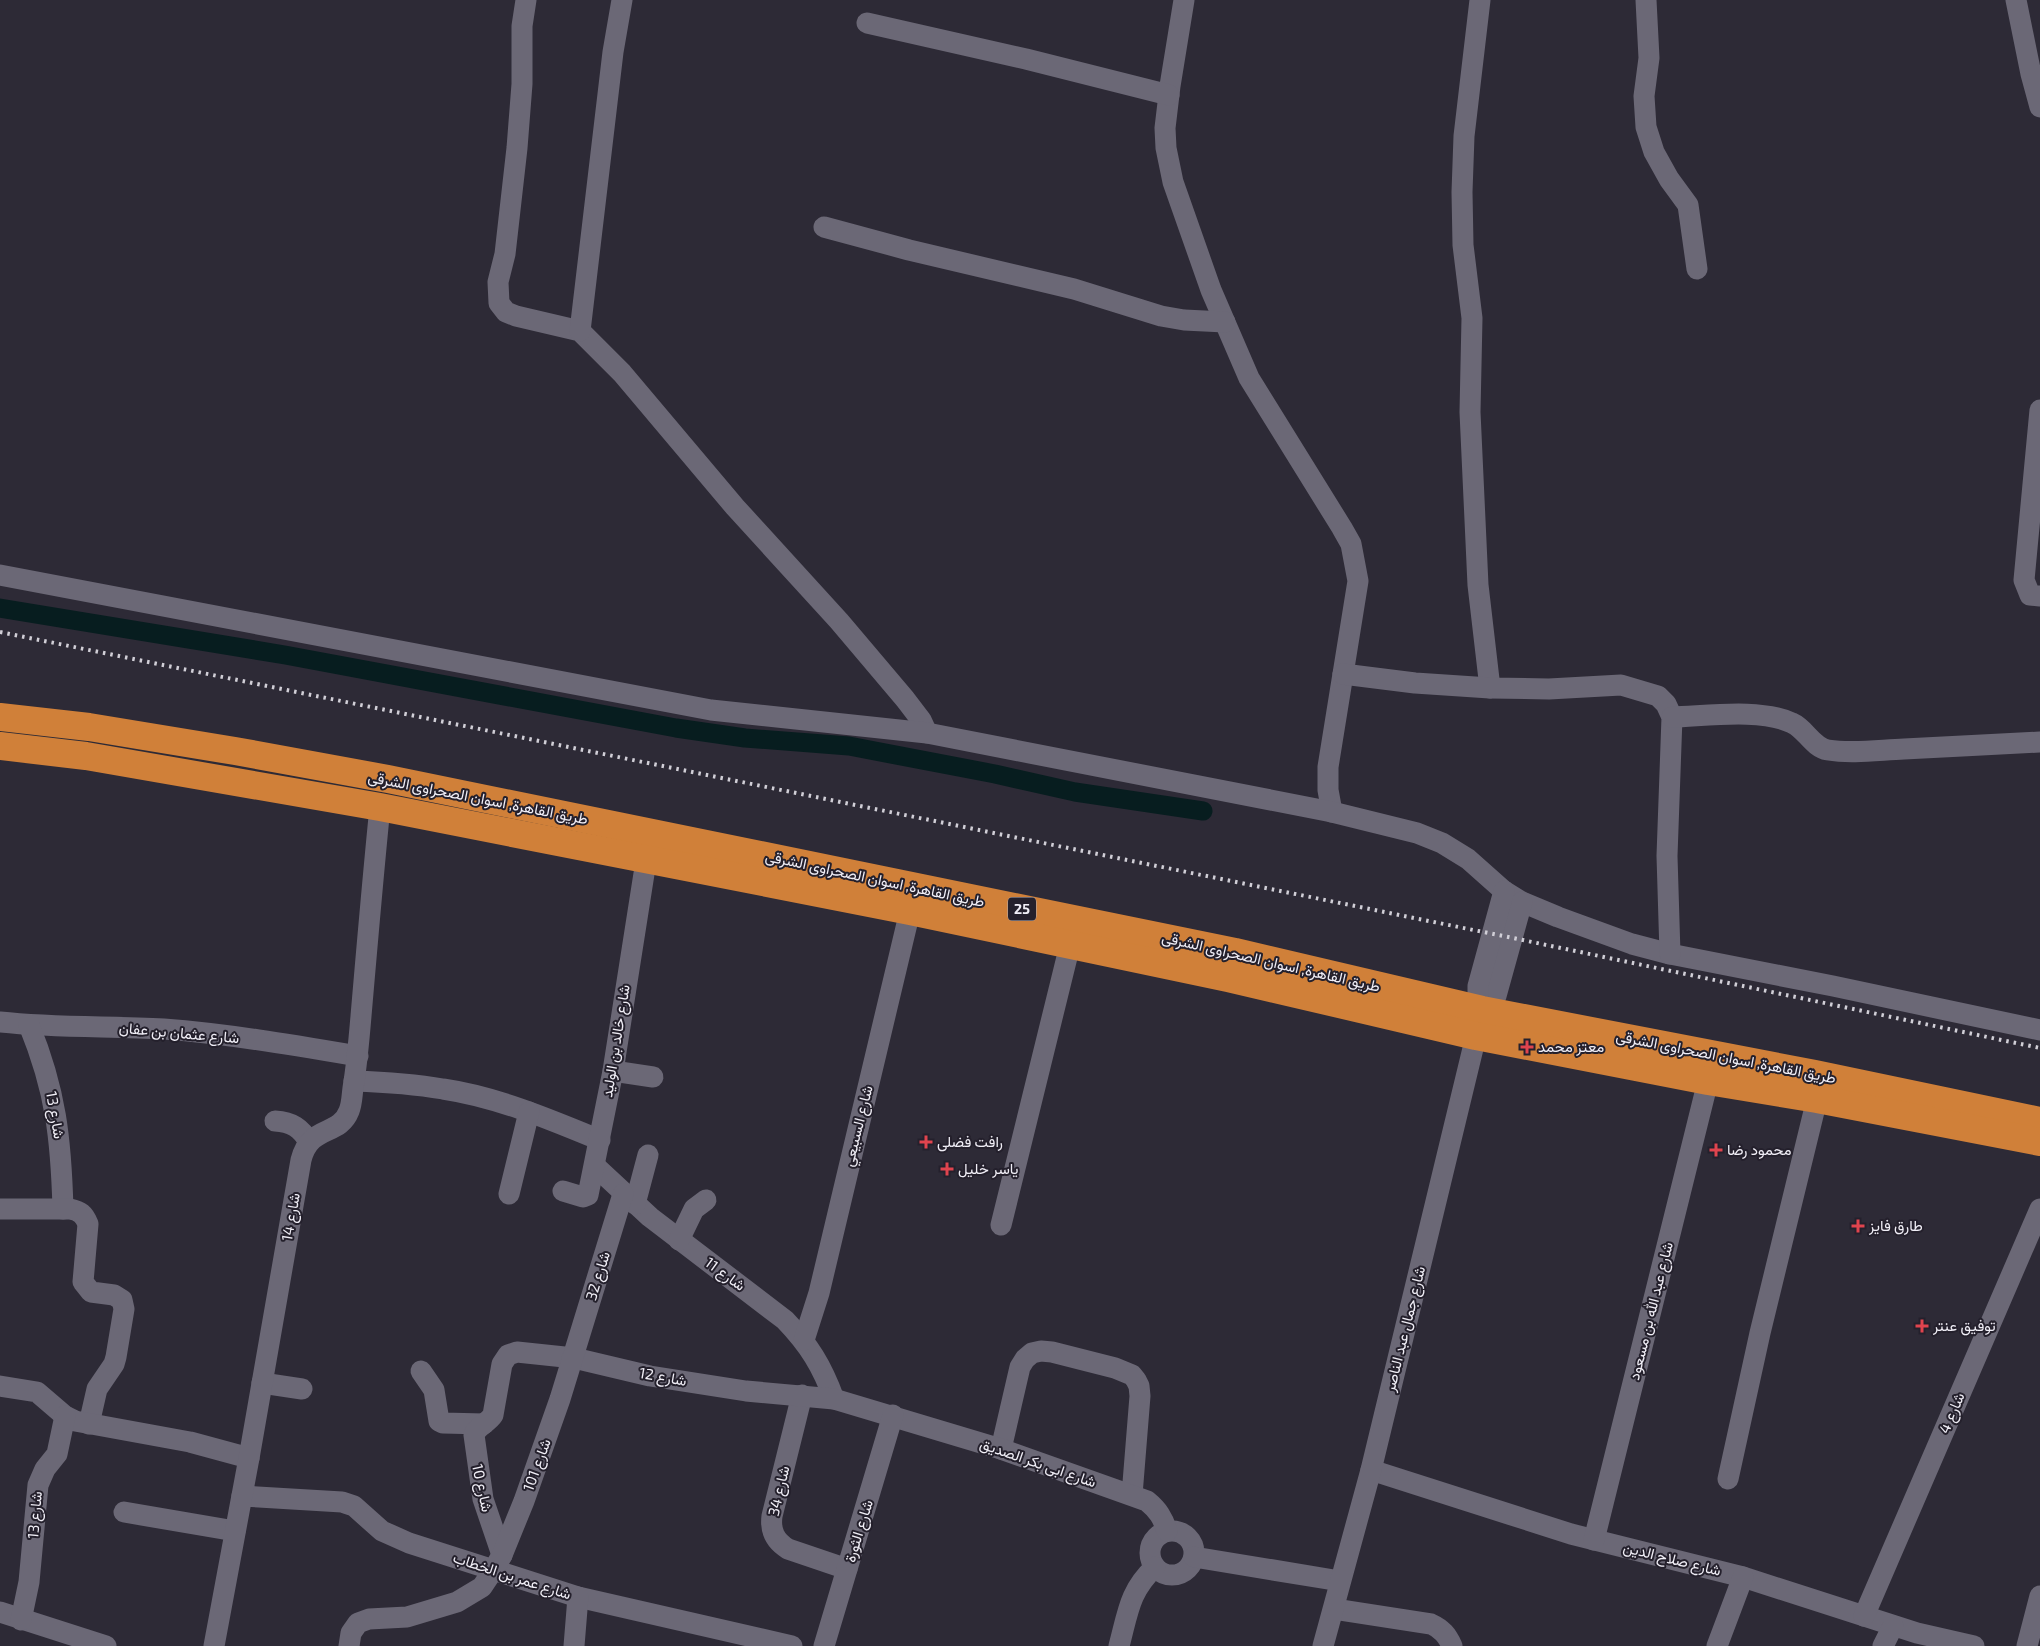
<svg xmlns="http://www.w3.org/2000/svg" width="2040" height="1646" font-family="'Exo 2',Vazirmatn,sans-serif">
  <style>
    .lines { fill: none; stroke-linecap: round; stroke-linejoin: round }
    .canal { stroke: #071d1f; stroke-width: 19 }
    .street { stroke: #6b6876; stroke-width: 21 }
    .highway { stroke: #d08039; stroke-width: 28 }
    .rail { stroke: #d1cfd7; stroke-width: 4; stroke-dasharray: 2.5 5; stroke-linecap: butt }
    .health-dot { fill: #e0444e; stroke: #24202c; stroke-width: 2 }
    .labels { text-anchor: middle; stroke-width: 4; stroke-linejoin: round; paint-order: stroke }
    .shield { fill: #24202c; stroke: #b3b0b9; stroke-width: 1 }
    .shield-label { font-size: 14px; font-weight: bold; fill: #f0eef6 }
    .street-label { font-size: 15px; fill: #f0eef6; stroke: #24202c }
    .poi-label { font-size: 15px; fill: #f0eef6; stroke: #24202c; text-anchor: start }
  </style>
  <rect width="100%" height="100%" fill="#2d2a36"/>
  <g class="lines">
    <polyline class="canal" points="0,608 285,655 676,728 745,738 849,746 995,774 1075,792 1203,811"/>
    <g class="street">
      <polyline points="526,0 522,26 522,84 517,148 505,254 498,282 499,303 506,312 516,316 580,331 622,373 735,507 839,621 905,699 921,720 927,733"/>
      <polyline points="1184,0 1170,86 1165,128 1166,148 1173,182 1211,290 1249,378 1342,528 1351,544 1358,581 1328,767 1328,790 1332,812"/>
      <polyline points="1480,0 1464,136 1462,192 1463,245 1472,318 1470,412 1478,585 1490,688"/>
      <polyline points="1646,0 1649,58 1644,96 1646,127 1654,152 1669,179 1688,205 1697,269"/>
      <polyline points="2016,0 2031,74 2040,107"/>
      <polyline points="867,23 1026,59 1169,95"/>
      <polyline points="824,227 909,250 1074,289 1161,316 1184,320 1225,322"/>
      <polyline points="580,331 613,52 622,0"/>
      <polyline points="2040,410 2024,580 2030,595 2040,596"/>
      <polyline points="0,575 711,710 927,733 1332,812 1417,833 1442,843 1468,859 1504,891 1522,902 1558,917 1632,944 1670,954 1833,986 2040,1030"/>
      <polyline points="1343,674 1415,683 1490,688 1549,689 1621,685 1658,696 1666,704 1672,717 1667,856 1670,954"/>
      <path d="M1672 717C1707 716 1760 708 1792 723 1806 729 1812 747 1828 750 1852 754 1879 750 1904 749 1949 747 1995 744 2040 742"/>
      <polyline points="1482,1010 1496,996 1522,902"/>
      <path d="M0 1022C55 1028 110 1026 164 1029 229 1034 293 1045 358 1056"/>
      <path d="M29 1025C56 1091 61 1139 63 1209"/>
      <polyline points="613,1071 653,1077"/>
      <path d="M354 1081C384 1082 414 1084 443 1089 497 1097 549 1119 600 1140"/>
      <path d="M275 1121C292 1122 301 1128 309 1142"/>
      <path d="M595 1166 650 1217 785 1320C809 1345 822 1366 834 1399"/>
      <polyline points="563,1191 583,1197 588,1195 613,1071 646,861"/>
      <polyline points="509,1194 529,1112"/>
      <polyline points="635,1204 648,1155"/>
      <path d="M0 1209H70C80 1211 84 1214 88 1224L83 1282 91 1292 114 1295 122 1300 124 1309 116 1357 114 1364 97 1389 89 1424"/>
      <polyline points="1001,1225 1070,945"/>
      <polyline points="679,1240 694,1209 706,1200"/>
      <polyline points="804,1340 819,1293 910,911"/>
      <polyline points="421,1371 434,1390 439,1421 443,1423 484,1424"/>
      <polyline points="262,1383 302,1389"/>
      <polyline points="0,1386 37,1392 65,1416 75,1421 190,1442 249,1458"/>
      <path d="M802 1395 772 1516C770 1531 775 1541 788 1549L847 1569"/>
      <polyline points="1001,1449 1020,1367 1025,1359 1032,1353 1041,1351 1052,1352 1115,1368 1132,1375 1136,1380 1139,1386 1140,1396 1132,1495"/>
      <polyline points="1371,1470 1571,1534 1743,1577 1917,1633 1974,1646"/>
      <polyline points="1728,1479 1760,1333 1817,1099"/>
      <polyline points="242,1496 342,1502 354,1506 382,1531 409,1543 578,1597 792,1646"/>
      <polyline points="124,1512 235,1531"/>
      <circle cx="1172" cy="1553" r="22"/>
      <polyline points="1594,1540 1708,1081"/>
      <path d="M502 1555 483 1499 474 1435C477 1426 488 1423 493 1415L502 1364 508 1355 517 1352 574 1358 650 1376 746 1391 834 1399 1001 1449 1147 1501C1158 1510 1163 1518 1167 1531"/>
      <polyline points="1194,1557 1340,1581"/>
      <path d="M1334 1609 1431 1624C1442 1629 1447 1635 1452 1646"/>
      <polyline points="0,1612 106,1646"/>
      <polyline points="1864,1616 2040,1209"/>
      <polyline points="21,1620 29,1582 38,1485 45,1469 57,1454 65,1416"/>
      <path d="M214 1646 249 1458 301 1160C310 1124 339 1137 349 1111 352 1104 352 1095 353 1088 357 1064 359 1040 361 1016 367 946 373 876 380 807"/>
      <polyline points="349,1646 351,1633 358,1623 369,1619 407,1617 457,1602 482,1587 494,1569 502,1555 524,1501 560,1399 623,1194"/>
      <polyline points="574,1646 578,1597"/>
      <polyline points="824,1646 893,1415"/>
      <path d="M1119 1646C1128 1613 1129 1591 1155 1567"/>
      <polyline points="1323,1646 1371,1470 1476,1036 1482,1010 1478,997 1478,986 1504,891"/>
      <polyline points="1717,1646 1743,1577"/>
      <polyline points="1883,1646 1893,1626"/>
      <polyline points="2027,1646 2040,1596"/>
    </g>
    <g class="highway">
      <polyline points="0,717 89,727 235,751 388,779 1235,952 1482,1010 1815,1074 2040,1121"/>
      <polyline points="0,746 86,756 380,807 910,911 1228,978 1476,1036 1708,1081 1817,1099 2040,1142"/>
    </g>
    <polyline class="rail" points="0,632 1513,938 2040,1048"/>
  </g>
  <g class="health-dot">
    <path d="M1524.5 1039.5h5v5h5v5h-5v5h-5v-5h-5v-5h5z"/>
    <path d="M923.5 1134.5h5v5h5v5h-5v5h-5v-5h-5v-5h5z"/>
    <path d="M1713.5 1142.5h5v5h5v5h-5v5h-5v-5h-5v-5h5z"/>
    <path d="M944.5 1161.5h5v5h5v5h-5v5h-5v-5h-5v-5h5z"/>
    <path d="M1855.5 1218.5h5v5h5v5h-5v5h-5v-5h-5v-5h5z"/>
    <path d="M1919.5 1318.5h5v5h5v5h-5v5h-5v-5h-5v-5h5z"/>
  </g>
  <g class="labels">
    <rect class="shield" x="1008" y="897.5" width="28" height="23" rx="4"/>
    <g class="shield-label">
      <text x="1022" y="914">25</text>
    </g>
    <g class="street-label">
      <text transform="translate(478 798) rotate(11)" y="5">طريق القاهرة, اسوان الصحراوى الشرقى</text>
      <text transform="translate(875 879) rotate(12)" y="5">طريق القاهرة, اسوان الصحراوى الشرقى</text>
      <text transform="translate(1271 962) rotate(13)" y="5">طريق القاهرة, اسوان الصحراوى الشرقى</text>
      <text transform="translate(179 1033) rotate(5)" y="5">شارع عثمان بن عفان</text>
      <text transform="translate(616 1041) rotate(-81)" y="5">شارع خالد بن الوليد</text>
      <text transform="translate(1726 1057) rotate(11)" y="5">طريق القاهرة, اسوان الصحراوى الشرقى</text>
      <text transform="translate(55 1115) rotate(80)" y="5">شارع 13</text>
      <text transform="translate(858 1126) rotate(-76)" y="5">شارع السبيعي</text>
      <text transform="translate(291 1217) rotate(-80)" y="5">شارع 14</text>
      <text transform="translate(725 1274) rotate(36)" y="5">شارع 11</text>
      <text transform="translate(598 1276) rotate(-73)" y="5">شارع 32</text>
      <text transform="translate(1651 1311) rotate(-76)" y="5">شارع عبد الله بن مسعود</text>
      <text transform="translate(1405 1329) rotate(-76)" y="5">شارع جمال عبد الناصر</text>
      <text transform="translate(663 1377) rotate(10)" y="5">شارع 12</text>
      <text transform="translate(1952 1413) rotate(-67)" y="5">شارع 4</text>
      <text transform="translate(1038 1463) rotate(19)" y="5">شارع ابى بكر الصديق</text>
      <text transform="translate(537 1465) rotate(-70)" y="5">شارع 101</text>
      <text transform="translate(482 1488) rotate(78)" y="5">شارع 10</text>
      <text transform="translate(779 1491) rotate(-77)" y="5">شارع 34</text>
      <text transform="translate(35 1515) rotate(-85)" y="5">شارع 13</text>
      <text transform="translate(859 1531) rotate(-73)" y="5">شارع الثورة</text>
      <text transform="translate(1672 1559) rotate(14)" y="5">شارع صلاح الدين</text>
      <text transform="translate(512 1576) rotate(18)" y="5">شارع عمر بن الخطاب</text>
    </g>
    <g class="poi-label">
      <text x="1538" y="1052">معتز محمد</text>
      <text x="937" y="1147">رافت فضلى</text>
      <text x="1727" y="1155">محمود رضا</text>
      <text x="958" y="1174">ياسر خليل</text>
      <text x="1869" y="1231">طارق فايز</text>
      <text x="1933" y="1331">توفيق عنتر</text>
    </g>
  </g>
</svg>
